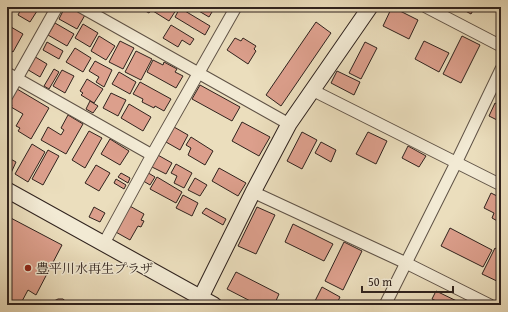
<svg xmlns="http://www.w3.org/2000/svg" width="508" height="312" font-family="'Gentium Book Plus','Noto Serif JP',serif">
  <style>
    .building { fill: #dc9f8c; stroke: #30231e }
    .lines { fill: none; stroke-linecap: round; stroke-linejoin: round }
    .street-casing { stroke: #5f5246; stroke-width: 13 }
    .secondary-casing { stroke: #30231e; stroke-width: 17 }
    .street { stroke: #f2ead4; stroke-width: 11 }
    .secondary { stroke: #f2ead4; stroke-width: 15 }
    .poi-dot { fill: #8f2418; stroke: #f2ead4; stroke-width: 1.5 }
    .labels { text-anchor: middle; stroke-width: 3; stroke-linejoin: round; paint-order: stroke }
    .poi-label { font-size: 13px; fill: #30231e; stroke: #f2ead4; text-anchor: start }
  </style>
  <rect width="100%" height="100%" fill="#ebdebd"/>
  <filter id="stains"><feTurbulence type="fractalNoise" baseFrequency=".005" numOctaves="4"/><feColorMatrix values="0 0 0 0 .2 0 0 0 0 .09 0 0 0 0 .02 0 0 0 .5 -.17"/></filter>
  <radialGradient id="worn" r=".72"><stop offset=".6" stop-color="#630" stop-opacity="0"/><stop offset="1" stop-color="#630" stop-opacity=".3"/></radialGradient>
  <g class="building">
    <polygon points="22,7 30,7 37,11 30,22 18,15"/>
    <polygon points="65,7 70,7 85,15 77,29 59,19"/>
    <polygon points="138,7 153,7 149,13"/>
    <polygon points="155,7 178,7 169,21 153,11"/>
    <polygon points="192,7 215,7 209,17"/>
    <polygon points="392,7 418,20 409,39 383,26"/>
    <polygon points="458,7 475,7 471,14"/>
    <polygon points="180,8 210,26 205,35 175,17"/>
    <polygon points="316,22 331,33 281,106 266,95"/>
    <polygon points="55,23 74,34 67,46 48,35"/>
    <polygon points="83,24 98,33 90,47 75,38"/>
    <polygon points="171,25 194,39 190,45 182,40 178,47 163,38"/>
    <polygon points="11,27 23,34 13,52 7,48 7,33"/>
    <polygon points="99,36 115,46 106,60 91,51"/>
    <polygon points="462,36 480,45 461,83 443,74"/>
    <polygon points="235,38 241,41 243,38 256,46 254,49 256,51 248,64 227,50"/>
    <polygon points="120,41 134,48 123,69 109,62"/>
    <polygon points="424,41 449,53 439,72 415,59"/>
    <polygon points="47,42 63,51 59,59 43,50"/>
    <polygon points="365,42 377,48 361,79 349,73"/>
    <polygon points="75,48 91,58 83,72 66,62"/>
    <polygon points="136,51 152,59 141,80 125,72"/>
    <polygon points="32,55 47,64 40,77 25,68"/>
    <polygon points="153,60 163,65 164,62 177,69 175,72 183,76 176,88 147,72"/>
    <polygon points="95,61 112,70 104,87 96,82 99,77 89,71"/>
    <polygon points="54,69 59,72 49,89 44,86"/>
    <polygon points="62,70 74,76 65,93 53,86"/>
    <polygon points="337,71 360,82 354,95 331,83"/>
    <polygon points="119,72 136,82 130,94 112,84"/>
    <polygon points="87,79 103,89 94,103 81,95 83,93 80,91"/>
    <polygon points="140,82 171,99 164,111 155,106 154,108 142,102 143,99 133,94"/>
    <polygon points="200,85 240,107 232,121 192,99"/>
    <polygon points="17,89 49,108 31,139 18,131 20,128 16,126 23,114 11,107 12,105 9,102"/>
    <polygon points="111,93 126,100 118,116 103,108"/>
    <polygon points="90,101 98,106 93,113 86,109"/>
    <polygon points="495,103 501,106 501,122 489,116"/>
    <polygon points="129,104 151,117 143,131 121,118"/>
    <polygon points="68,115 83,124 66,154 41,140 48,127 61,135 64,130 61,128"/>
    <polygon points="242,122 270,137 259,156 232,141"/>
    <polygon points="174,127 188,135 180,150 166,142"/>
    <polygon points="89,131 102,138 85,168 72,160"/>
    <polygon points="302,132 317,140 302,169 287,161"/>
    <polygon points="368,132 387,141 376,164 356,154"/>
    <polygon points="191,137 213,151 205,165 188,155 191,148 186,145"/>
    <polygon points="110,139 129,151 120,165 101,154"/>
    <polygon points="321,142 336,150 331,162 315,153"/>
    <polygon points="32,144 45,152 28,182 15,174"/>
    <polygon points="408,146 426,156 419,167 402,158"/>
    <polygon points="48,150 59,156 43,185 32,179"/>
    <polygon points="156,154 172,163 166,174 150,166"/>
    <polygon points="7,157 16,162 11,173 7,171"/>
    <polygon points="176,164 192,173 184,188 174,183 177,176 171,173"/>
    <polygon points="96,165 110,173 99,191 85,183"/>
    <polygon points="219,168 246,183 238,196 212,181"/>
    <polygon points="145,171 155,177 150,185 140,179"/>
    <polygon points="121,173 130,178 128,183 118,177"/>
    <polygon points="157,177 182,192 176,203 150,189"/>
    <polygon points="195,178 207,185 200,196 188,190"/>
    <polygon points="116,179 126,185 124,189 114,183"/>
    <polygon points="491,193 501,198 501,223 492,218 494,213 484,208"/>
    <polygon points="183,195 198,203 192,216 176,208"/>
    <polygon points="128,205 144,214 141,220 144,221 141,227 138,226 130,240 114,231"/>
    <polygon points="94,207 105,213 100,222 89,217"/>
    <polygon points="257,207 275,215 256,254 238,246"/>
    <polygon points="206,208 226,219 223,225 202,213"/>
    <polygon points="7,216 62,245 36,295 28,290 20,305 7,305"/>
    <polygon points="293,224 333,244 324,261 285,242"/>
    <polygon points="450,228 492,250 483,267 441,246"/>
    <polygon points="344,242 362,251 343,290 325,281"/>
    <polygon points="495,248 501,252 501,283 482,274"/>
    <polygon points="236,272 279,294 274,305 258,305 227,289"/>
    <polygon points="322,287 340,297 336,305 313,305"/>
    <polygon points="436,291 465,305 437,305 438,302 432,299"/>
    <polygon points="58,299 63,299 70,305 52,305 54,301"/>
  </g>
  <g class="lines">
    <defs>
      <g id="street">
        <polyline points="81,7 289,124"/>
        <polyline points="426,7 501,46"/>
        <polyline points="7,73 152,155"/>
        <polyline points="312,90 501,185"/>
        <polyline points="7,96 57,7"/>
        <polyline points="253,192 406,263 490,305"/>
        <polyline points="103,245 152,155 236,7"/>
        <polyline points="385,305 456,163 501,69"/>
      </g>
      <g id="secondary">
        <polyline points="7,190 214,305"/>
        <polyline points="197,305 253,192 289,124 370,7"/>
      </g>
    </defs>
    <use href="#street" class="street-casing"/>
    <use href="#secondary" class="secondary-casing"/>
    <use href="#street" class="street"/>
    <use href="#secondary" class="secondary"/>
  </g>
  <circle class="poi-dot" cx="28" cy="268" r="4"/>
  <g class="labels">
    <g class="poi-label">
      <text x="36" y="273">豊平川水再生プラザ</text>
    </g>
  </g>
  <rect width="508" height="312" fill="none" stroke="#ebdebd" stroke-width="24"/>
  <rect x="8" y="8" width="492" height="296" fill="none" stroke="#30231e" stroke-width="2"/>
  <rect x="12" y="12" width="484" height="288" fill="none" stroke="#30231e"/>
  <path d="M362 286v6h91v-6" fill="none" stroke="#30231e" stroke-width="2"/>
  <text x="368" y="286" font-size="12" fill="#30231e" stroke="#f2ead4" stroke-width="3" paint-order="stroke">50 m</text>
  <rect width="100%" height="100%" filter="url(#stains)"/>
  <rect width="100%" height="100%" fill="url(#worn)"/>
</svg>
